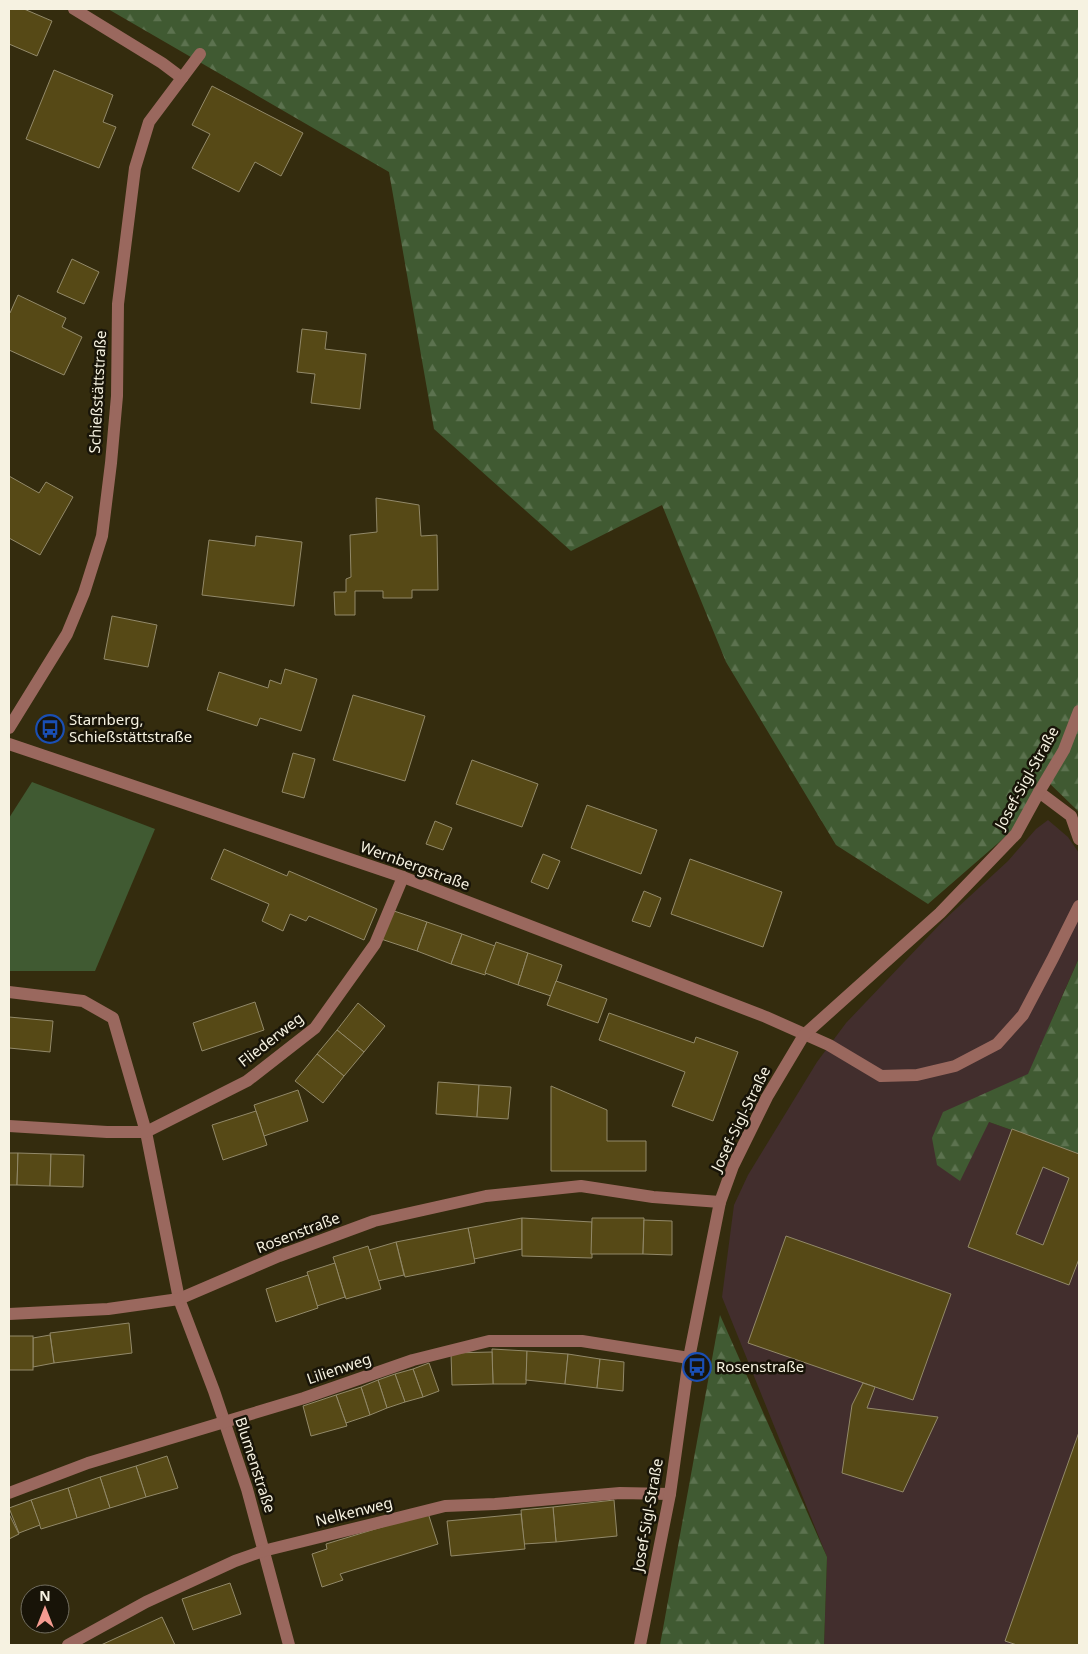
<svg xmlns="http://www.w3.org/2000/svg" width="1088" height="1654" font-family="'Noto Sans',sans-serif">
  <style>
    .education { fill: #422e2d }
    .green { fill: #405a32 }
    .forest { fill: url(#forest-firs) }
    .building { fill: #564916; stroke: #928969; fill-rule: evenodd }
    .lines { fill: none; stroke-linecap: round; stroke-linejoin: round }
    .minor { stroke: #9a685e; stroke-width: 12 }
    .labels { text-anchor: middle; stroke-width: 5; stroke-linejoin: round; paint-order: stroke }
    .street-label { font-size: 15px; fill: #f6f2e1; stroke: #181408 }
    .poi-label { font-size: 15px; fill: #f6f2e1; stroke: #181408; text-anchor: start }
  </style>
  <defs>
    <pattern id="forest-firs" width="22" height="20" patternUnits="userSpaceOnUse" patternTransform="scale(1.25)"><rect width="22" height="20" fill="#405a32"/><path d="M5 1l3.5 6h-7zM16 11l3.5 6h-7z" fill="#5c724f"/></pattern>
  </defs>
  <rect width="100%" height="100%" fill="#342c0e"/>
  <polygon class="education" points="1048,820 1068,837 1079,853 1079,958 1055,1012 1030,1082 989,1122 1079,1154 1079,1645 824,1645 827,1557 722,1297 734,1205 748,1175 817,1062 846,1023 944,920 1008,861 1036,829"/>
  <polygon class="green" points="32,782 155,829 95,971 9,971 9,818"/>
  <g class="forest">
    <polygon points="108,9 1079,9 1079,812 1042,776 1012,831 928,904 836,845 726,662 662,505 571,551 434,429 389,172"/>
    <polygon points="1079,958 1079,1154 989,1122 960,1181 937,1165 932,1138 943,1112 1028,1074"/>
    <polygon points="720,1315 827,1557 824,1645 660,1645"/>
  </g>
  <g class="building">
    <polygon points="9,9 24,9 52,21 37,56 9,44"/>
    <polygon points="54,70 113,95 103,122 116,127 99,168 26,139"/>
    <polygon points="212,86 303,133 281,176 255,162 239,192 192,168 210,134 192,125"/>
    <polygon points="72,259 99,272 84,304 57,292"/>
    <polygon points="18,295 66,318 62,327 82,337 64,375 9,350 9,312 10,313"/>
    <polygon points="302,329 327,332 325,349 366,354 360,409 311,403 315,374 297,372"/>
    <polygon points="9,476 39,493 46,482 73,497 40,555 9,538"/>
    <polygon points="376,498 419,505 421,536 437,535 438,590 412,590 412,598 383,598 383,591 355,591 355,615 335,615 334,592 346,592 346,579 351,577 350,535 377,532"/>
    <polygon points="256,536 302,542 294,606 202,595 209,540 255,546"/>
    <polygon points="112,616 157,625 148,667 104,659"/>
    <polygon points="285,669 317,679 301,731 260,718 257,726 207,710 219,672 268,688 270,680 281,684"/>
    <polygon points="353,695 425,716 405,781 333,760"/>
    <polygon points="293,753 315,759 304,798 282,792"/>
    <polygon points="472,760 538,784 522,827 456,804"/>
    <polygon points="587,805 657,830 641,874 571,848"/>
    <polygon points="435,821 452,828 443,850 426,844"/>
    <polygon points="224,849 287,876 289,871 377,909 364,940 309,916 306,921 290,914 283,931 262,921 269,904 211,879"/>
    <polygon points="543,854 560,861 548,889 531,882"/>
    <polygon points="690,859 782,892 763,947 671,914"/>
    <polygon points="644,891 661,898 650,927 632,921"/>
    <polygon points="391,910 427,922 417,951 381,939"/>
    <polygon points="427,922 462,934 451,964 417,951"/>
    <polygon points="462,934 495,946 485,975 451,964"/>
    <polygon points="496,942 528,953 518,985 485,973"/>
    <polygon points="528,953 562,965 551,996 518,985"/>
    <polygon points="556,981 607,999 598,1023 547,1005"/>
    <polygon points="255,1002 264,1030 202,1051 193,1023"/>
    <polygon points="358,1003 385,1026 364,1052 337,1030"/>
    <polygon points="609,1013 694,1043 696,1037 738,1052 713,1121 672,1106 685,1072 599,1040"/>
    <polygon points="9,1017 53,1021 50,1052 9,1048"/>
    <polygon points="337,1030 364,1052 344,1076 317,1054"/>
    <polygon points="317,1054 344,1076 323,1103 295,1081"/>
    <polygon points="438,1082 479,1085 477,1117 436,1114"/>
    <polygon points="479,1085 511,1087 508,1119 477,1117"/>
    <polygon points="551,1086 607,1110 607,1141 646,1141 646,1171 551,1171"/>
    <polygon points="298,1090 308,1121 264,1136 254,1105"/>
    <polygon points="256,1111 267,1145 223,1160 212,1125"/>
    <path d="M1012 1129 1079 1154V1259L1069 1285 968 1247ZM1043 1167 1069 1178 1043 1245 1016 1234Z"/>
    <polygon points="9,1153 18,1153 17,1185 9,1185"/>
    <polygon points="18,1153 51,1154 50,1186 17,1185"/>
    <polygon points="51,1154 84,1155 83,1187 50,1186"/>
    <polygon points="522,1218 522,1249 474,1259 468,1228"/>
    <polygon points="522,1218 592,1222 592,1258 522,1256"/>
    <polygon points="592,1218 644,1218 643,1254 591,1254"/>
    <polygon points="644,1220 672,1221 672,1255 643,1254"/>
    <polygon points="468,1228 475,1263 405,1277 396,1242"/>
    <polygon points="786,1236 951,1294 913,1400 748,1343"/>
    <polygon points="396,1242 404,1275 378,1281 369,1250"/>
    <polygon points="368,1246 381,1289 346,1299 333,1257"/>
    <polygon points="335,1263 345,1297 317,1306 307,1272"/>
    <polygon points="308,1275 318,1308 276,1322 266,1289"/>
    <polygon points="129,1323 132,1353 54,1363 50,1333"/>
    <polygon points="50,1335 54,1363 33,1367 33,1338"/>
    <rect x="9" y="1336" width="24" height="34"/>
    <polygon points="492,1349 527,1351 526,1384 493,1384"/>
    <polygon points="527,1351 568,1354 565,1384 526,1380"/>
    <polygon points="492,1352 493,1384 452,1385 451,1353"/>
    <polygon points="568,1354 600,1359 597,1388 565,1384"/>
    <polygon points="600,1359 624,1362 623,1391 597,1388"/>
    <polygon points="429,1363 439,1391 423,1397 413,1369"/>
    <polygon points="413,1369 423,1397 405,1402 395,1374"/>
    <polygon points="395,1374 405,1402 387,1408 378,1380"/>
    <polygon points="378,1380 387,1408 370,1415 361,1387"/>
    <polygon points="863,1383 875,1387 867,1408 938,1417 903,1492 842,1473 852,1405"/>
    <polygon points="361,1387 370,1415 346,1423 336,1395"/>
    <polygon points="336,1395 347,1426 311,1436 303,1406"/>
    <polygon points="1079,1432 1079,1645 1017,1645 1005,1641"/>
    <polygon points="167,1456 178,1488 146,1497 136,1466"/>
    <polygon points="136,1466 146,1497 110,1508 100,1477"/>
    <polygon points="100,1477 110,1508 77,1518 68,1488"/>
    <polygon points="68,1488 77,1518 41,1529 31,1500"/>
    <polygon points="31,1500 40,1525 19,1533 9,1508"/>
    <polygon points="614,1500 617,1536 556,1542 553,1507"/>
    <polygon points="553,1507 556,1542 524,1544 521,1510"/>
    <polygon points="428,1513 438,1544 340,1574 343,1580 322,1587 312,1554 327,1549 326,1544"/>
    <polygon points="9,1514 19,1534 9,1539"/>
    <polygon points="521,1514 525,1549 451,1556 447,1521"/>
    <polygon points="230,1583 241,1614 193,1630 182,1599"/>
    <polygon points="162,1617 175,1645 101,1645"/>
  </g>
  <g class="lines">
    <g class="minor">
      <polyline points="74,9 162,63 182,78"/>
      <polyline points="9,728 67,634 84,593 102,536 111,463 117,396 118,304 135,168 149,122 200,54"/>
      <polyline points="9,744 403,877 766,1017 829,1045 881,1076 917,1075 955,1066 997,1044 1023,1015 1053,958 1079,906"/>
      <polyline points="1039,792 1071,816 1079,839"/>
      <polyline points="9,992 83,1001 113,1018 146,1132 179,1299 214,1391 247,1489 289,1645"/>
      <polyline points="9,1126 107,1132 146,1132 247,1081 315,1028 375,944 403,877"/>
      <polyline points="9,1314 108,1309 179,1299 279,1256 374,1221 486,1196 581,1186 653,1197 720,1202"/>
      <polyline points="9,1493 88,1463 304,1398 413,1360 489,1341 582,1341 689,1358"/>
      <polyline points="68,1645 146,1602 235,1561 263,1551 377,1523 445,1506 495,1504 620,1493 670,1494"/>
      <polyline points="640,1645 670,1494 689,1358 720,1202 733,1166 767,1097 804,1035 940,913 1016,834 1039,792 1064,750 1079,711"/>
    </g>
  </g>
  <defs>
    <symbol id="bus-ring" viewBox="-11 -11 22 22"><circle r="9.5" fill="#181408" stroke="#1a4fb4" stroke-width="1.5"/><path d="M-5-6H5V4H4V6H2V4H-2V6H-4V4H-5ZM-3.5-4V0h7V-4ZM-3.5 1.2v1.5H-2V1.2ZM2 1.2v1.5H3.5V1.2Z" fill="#1a4fb4"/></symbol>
  </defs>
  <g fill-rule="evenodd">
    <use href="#bus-ring" x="34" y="713" width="32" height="32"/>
    <use href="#bus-ring" x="681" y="1351" width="32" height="32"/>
  </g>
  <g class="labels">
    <g class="street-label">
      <text transform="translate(98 392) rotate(-87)" y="5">Schießstättstraße</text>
      <text transform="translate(1027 778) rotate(-61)" y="5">Josef-Sigl-Straße</text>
      <text transform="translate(415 866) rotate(20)" y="5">Wernbergstraße</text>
      <text transform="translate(271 1040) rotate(-38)" y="5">Fliederweg</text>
      <text transform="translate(741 1119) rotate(-64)" y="5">Josef-Sigl-Straße</text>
      <text transform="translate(298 1233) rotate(-21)" y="5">Rosenstraße</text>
      <text transform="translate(339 1369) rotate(-19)" y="5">Lilienweg</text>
      <text transform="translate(255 1465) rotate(72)" y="5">Blumenstraße</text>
      <text transform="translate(354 1512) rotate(-14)" y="5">Nelkenweg</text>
      <text transform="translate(648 1515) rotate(-80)" y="5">Josef-Sigl-Straße</text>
    </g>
    <g class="poi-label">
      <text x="69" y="725">Starnberg,<tspan x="69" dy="17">Schießstättstraße</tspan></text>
      <text x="716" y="1372">Rosenstraße</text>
    </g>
  </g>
  <rect width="1088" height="1654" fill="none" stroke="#f6f2e1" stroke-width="20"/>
  <g transform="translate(45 1609)"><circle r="24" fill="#181408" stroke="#716d5f"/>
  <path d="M0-4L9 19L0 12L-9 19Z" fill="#f59c91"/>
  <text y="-8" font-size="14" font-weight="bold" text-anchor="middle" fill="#f6f2e1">N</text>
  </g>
</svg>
